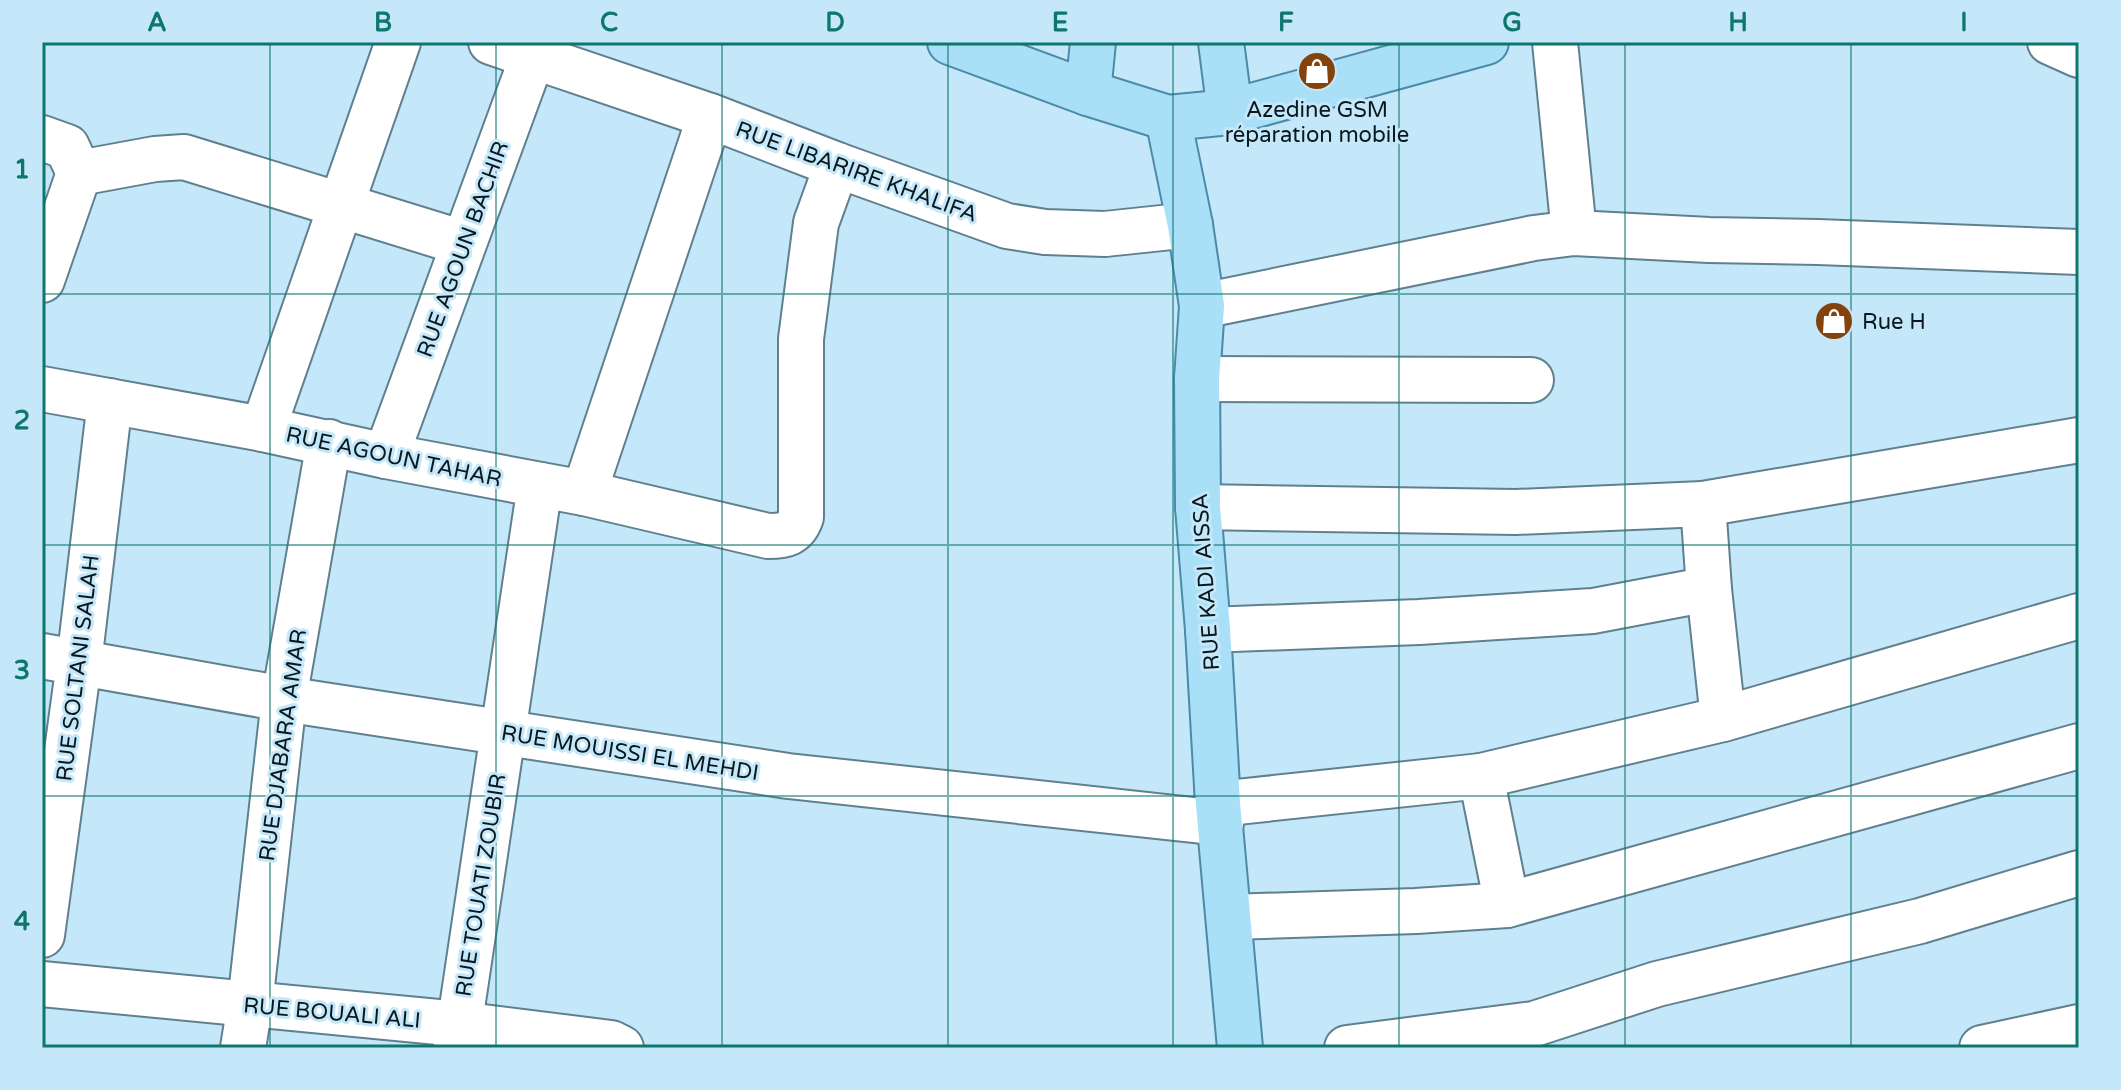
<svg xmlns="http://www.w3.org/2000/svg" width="2121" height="1090" font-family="'Varela Round',sans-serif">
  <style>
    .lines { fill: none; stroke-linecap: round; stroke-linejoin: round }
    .minor-casing { stroke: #608090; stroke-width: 48 }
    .major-casing { stroke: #4c8ba7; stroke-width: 48 }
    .minor { stroke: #fff; stroke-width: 44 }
    .major { stroke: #a9dff7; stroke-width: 44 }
    .grid { fill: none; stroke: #0f766e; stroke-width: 2; stroke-opacity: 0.55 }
    .labels { text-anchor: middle; stroke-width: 6; stroke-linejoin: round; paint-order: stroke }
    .poi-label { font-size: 22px; fill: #0a171d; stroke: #c4e8f9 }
    .street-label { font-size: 22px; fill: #0a171d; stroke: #c4e8f9 }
    .neatline { fill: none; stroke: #0f766e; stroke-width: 3 }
    .grid-label { font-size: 26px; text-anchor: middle; font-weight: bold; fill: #0f766e }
  </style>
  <rect width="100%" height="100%" fill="#c4e8f9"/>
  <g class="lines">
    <defs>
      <g id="minor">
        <polyline points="491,42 710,116 837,165 1007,226 1045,232 1105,234 1190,225"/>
        <polyline points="1555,42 1574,233"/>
        <polyline points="2050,42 2079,55"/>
        <polyline points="42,138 67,147 79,173 42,280"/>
        <polyline points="79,173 155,159 184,157 463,243"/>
        <polyline points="1202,306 1534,238 1574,233 1709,240 1818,242 2079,252"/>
        <polyline points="1197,379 1531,380"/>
        <path d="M42 389 263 429 386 456 584 493 768 536C785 536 795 534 801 517V339L816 223 837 165"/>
        <polyline points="263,429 398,42"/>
        <polyline points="386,456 538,42"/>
        <polyline points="584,493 710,116"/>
        <polyline points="1703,504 1709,589 1723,719"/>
        <polyline points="1198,507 1516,512 1703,504 2079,440"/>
        <polyline points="1208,630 1419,622 1593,611 1709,589"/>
        <polyline points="42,656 284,699 788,776 1221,823"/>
        <polyline points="1481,776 1507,905"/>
        <polyline points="1218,804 1481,776 1723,719 2079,616"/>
        <polyline points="1229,917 1416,911 1507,905 2079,746"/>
        <polyline points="42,935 79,663 110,401"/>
        <polyline points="42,984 459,1024 611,1043 621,1048"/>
        <polyline points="243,1048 250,1004 284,699 329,442"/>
        <polyline points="456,1048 540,485"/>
        <polyline points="1347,1048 1534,1024 1657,984 1920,921 2079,873"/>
        <polyline points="1982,1048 2079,1027"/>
      </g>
      <g id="major">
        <polyline points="950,42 1088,93 1168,118 1230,112 1486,42"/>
        <polyline points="1221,42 1230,112"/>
        <polyline points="1088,93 1093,42"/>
        <polyline points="1168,118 1190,225 1202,306 1197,379 1198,507 1208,630 1218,804 1240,1048"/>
      </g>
    </defs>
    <use href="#minor" class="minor-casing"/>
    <use href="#major" class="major-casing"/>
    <use href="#minor" class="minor"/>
    <use href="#major" class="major"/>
  </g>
  <path class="grid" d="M270 42V1048M496 42V1048M722 42V1048M948 42V1048M1173 42V1048M1399 42V1048M1625 42V1048M1851 42V1048M42 294H2079M42 545H2079M42 796H2079"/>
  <defs>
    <symbol id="shop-disc" viewBox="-11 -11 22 22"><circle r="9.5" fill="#84430d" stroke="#c4e8f9"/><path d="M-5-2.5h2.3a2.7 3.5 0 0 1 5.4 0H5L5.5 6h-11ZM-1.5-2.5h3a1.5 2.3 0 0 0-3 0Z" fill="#fff"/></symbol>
  </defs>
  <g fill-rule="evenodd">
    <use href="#shop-disc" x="1295" y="49" width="44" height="44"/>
    <use href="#shop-disc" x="1812" y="299" width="44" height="44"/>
  </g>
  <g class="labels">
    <g class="poi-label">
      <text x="1317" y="117">Azedine GSM<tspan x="1317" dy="25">réparation mobile</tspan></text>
      <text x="1862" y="329" text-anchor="start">Rue H</text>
    </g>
    <g class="street-label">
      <text transform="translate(857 171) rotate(20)" y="8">RUE LIBARIRE KHALIFA</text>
      <text transform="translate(462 249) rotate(-70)" y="8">RUE AGOUN BACHIR</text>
      <text transform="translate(394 456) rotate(12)" y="8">RUE AGOUN TAHAR</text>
      <text transform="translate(1205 582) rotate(-94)" y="8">RUE KADI AISSA</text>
      <text transform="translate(77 668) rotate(-83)" y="8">RUE SOLTANI SALAH</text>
      <text transform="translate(282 745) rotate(-82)" y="8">RUE DJABARA AMAR</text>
      <text transform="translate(630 752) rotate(9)" y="8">RUE MOUISSI EL MEHDI</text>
      <text transform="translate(480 885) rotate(-81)" y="8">RUE TOUATI ZOUBIR</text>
      <text transform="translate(332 1012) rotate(5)" y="8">RUE BOUALI ALI</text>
    </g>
  </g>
  <rect width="2121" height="1090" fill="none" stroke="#c4e8f9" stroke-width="88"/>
  <rect x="44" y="44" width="2033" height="1002" class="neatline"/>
  <g class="grid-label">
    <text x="157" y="31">A</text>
    <text x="383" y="31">B</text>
    <text x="609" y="31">C</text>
    <text x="835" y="31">D</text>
    <text x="1060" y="31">E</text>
    <text x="1286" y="31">F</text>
    <text x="1512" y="31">G</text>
    <text x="1738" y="31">H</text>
    <text x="1964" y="31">I</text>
    <text x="22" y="178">1</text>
    <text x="22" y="429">2</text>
    <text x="22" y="679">3</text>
    <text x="22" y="930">4</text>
  </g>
</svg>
